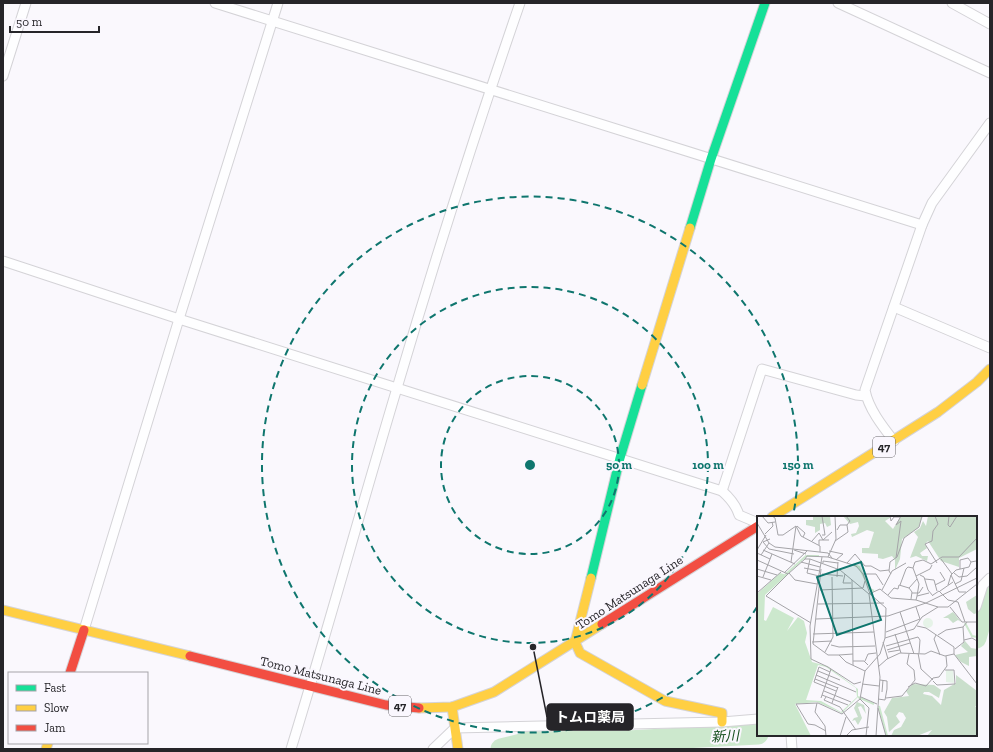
<svg xmlns="http://www.w3.org/2000/svg" width="993" height="752" font-family="'Zilla Slab','Noto Sans JP',serif">
  <style>
    .lines { fill: none; stroke-linecap: round; stroke-linejoin: round }
    .river { stroke: #cce8cd; stroke-width: 21 }
    .street-casing { stroke: #d4d3d7; stroke-width: 11 }
    .fast-casing { stroke: #d4d3d7; stroke-width: 11 }
    .slow-casing { stroke: #d4d3d7; stroke-width: 11 }
    .jam-casing { stroke: #d4d3d7; stroke-width: 11 }
    .street { stroke: #fefeff; stroke-width: 9 }
    .fast { stroke: #16e098; stroke-width: 9 }
    .slow { stroke: #ffcf43; stroke-width: 9 }
    .jam { stroke: #f24e42; stroke-width: 9 }
    .ring { fill: none; stroke: #0f766e; stroke-width: 2; stroke-dasharray: 7 5 }
    .labels { text-anchor: middle; stroke-width: 4; stroke-linejoin: round; paint-order: stroke }
    .shield { fill: #faf7fe; stroke: #666469; stroke-width: 1 }
    .shield-label { font-size: 12px; font-weight: bold; fill: #262529 }
    .street-label { font-size: 13px; fill: #262529; stroke: #faf7fe }
    .water-label { font-size: 14px; font-style: italic; fill: #16501e; stroke: #faf7fe }
    .inset-river { fill: none; stroke: #cce8cd; stroke-width: 2 }
    .inset-road { fill: none; stroke: #a5a4a8; stroke-width: 1 }
    .view { fill: #0f766e; fill-opacity: 0.15; stroke: #0f766e; stroke-width: 2 }
    .inset-edge { fill: none; stroke: #262529; stroke-width: 2 }
    .centre { fill: #0f766e; stroke: #faf7fe; stroke-width: 2 }
    .ring-label { font-size: 12px; text-anchor: middle; font-weight: bold; fill: #0f766e; stroke: #faf7fe; stroke-width: 4; stroke-linejoin: round; paint-order: stroke }
    .leader { fill: none; stroke: #262529; stroke-width: 1.5 }
    .callout-dot { fill: #262529; stroke: #faf7fe; stroke-width: 1.5 }
    .callout { fill: #262529; stroke: #262529; stroke-width: 1.5 }
    .callout-label { font-size: 14px; text-anchor: middle; font-weight: bold; fill: #fff }
  </style>
  <rect width="100%" height="100%" fill="#faf8fd"/>
  <g class="lines">
    <g class="river">
      <polyline points="976,638 990,590"/>
      <polyline points="501,749 529,742 627,741 758,734"/>
    </g>
    <defs>
      <g id="street">
        <polyline points="215,3 922,225"/>
        <polyline points="838,3 990,73"/>
        <polyline points="952,3 990,24"/>
        <polyline points="3,76 26,3"/>
        <path d="M3 261 179 319 722 491C730 498 736 505 739 515L758 523"/>
        <polyline points="894,307 990,348"/>
        <path d="M894 441C883 427 868 408 865 390L922 225 932 203 990 123"/>
        <polyline points="722,491 762,369 856,395 866,396"/>
        <polyline points="976,607 983,585 990,578"/>
        <polyline points="84,630 179,319 278,3"/>
        <polyline points="791,735 792,749"/>
        <path d="M291 749C328 629 361 508 397 388 435 259 476 130 520 3"/>
        <polyline points="433,749 455,728 722,722 758,719"/>
      </g>
      <g id="fast">
        <polyline points="690,228 711,159 765,3"/>
        <polyline points="591,578 620,458 642,385"/>
      </g>
      <g id="slow">
        <polyline points="642,385 690,228"/>
        <polyline points="772,517 938,412 977,382 990,369"/>
        <polyline points="591,578 575,642 580,653 665,701 722,713 722,722"/>
        <polyline points="3,610 190,656"/>
        <polyline points="452,707 458,749"/>
        <polyline points="419,708 452,707 494,692 602,624"/>
        <polyline points="46,749 48,743"/>
      </g>
      <g id="jam">
        <polyline points="602,624 758,526"/>
        <polyline points="190,656 386,705 419,708"/>
        <polyline points="70,673 84,630"/>
      </g>
    </defs>
    <use href="#street" class="street-casing"/>
    <use href="#fast" class="fast-casing"/>
    <use href="#slow" class="slow-casing"/>
    <use href="#jam" class="jam-casing"/>
    <use href="#street" class="street"/>
    <use href="#fast" class="fast"/>
    <use href="#slow" class="slow"/>
    <use href="#jam" class="jam"/>
  </g>
  <g class="ring">
    <circle cx="530" cy="465" r="89"/>
    <circle cx="530" cy="465" r="178"/>
    <path d="M757 607A268 268 0 1 1 793 516"/>
  </g>
  <g class="labels">
    <g class="shield">
      <rect x="873" y="437" width="22" height="20" rx="3"/>
      <rect x="389" y="696" width="22" height="20" rx="3"/>
    </g>
    <g class="shield-label">
      <text x="884" y="451">47</text>
      <text x="400" y="710">47</text>
    </g>
    <g class="street-label">
      <text transform="translate(629 592) rotate(-33)" y="5">Tomo Matsunaga Line</text>
      <text transform="translate(321 675) rotate(14)" y="5">Tomo Matsunaga Line</text>
    </g>
    <g class="water-label">
      <text transform="translate(725 736) rotate(-3)" y="5">新川</text>
    </g>
  </g>
  <g transform="translate(757 516)">
    <rect width="220" height="220" fill="#faf8fd"/>
    <path d="M166 107a5 5 0 1 1 10 0a5 5 0 1 1-10 0ZM189 154H196L197 167 189 166Z" fill="#e6f3e8"/>
    <path d="M56 0H73L74 9 70 11 68 7 63 8V14L58 17V11L49 9V4H56ZM86 0H136L128 5 136 13 144 0H166L161 12 145 23 143 43 138 54V44L135 40 126 43 121 42V38L105 37V32H112L117 16 110 14 95 21 94 18 99 17 102 10 101 6 93 8ZM171 0H220V33L202 42V51L184 45 171 25 168 28 170 32 163 37 165 40H171L170 45 159 40 153 42 161 21 157 16 163 12 166 5 169 10ZM220 79V97L217 98 211 93 209 86ZM196 96 197 97 204 106 201 104 196 107 191 102H186ZM208 125 214 132 220 133V140L212 141V150L204 146 198 139 211 136 204 130ZM199 159 220 175V189L218 191H220V220H170L175 214 160 220H134L137 214 144 211 149 202 146 197 142 196 139 200 143 206 132 216 130 201 127 196 135 182 152 180 149 175 156 168 177 169 184 174 182 182 172 176H167L166 178 175 180 184 189 187 174 199 167ZM100 186 107 189 109 198 104 190 101 191 105 202 101 209 98 204 95 205 97 202 101 201 97 192Z" fill="#cadfcc"/>
    <path d="M23 57 30 59 8 79 7 104 9 105 16 91 37 102 30 115 41 101 47 105 50 117 48 126 55 146 70 150 101 173V181L85 197 60 186 38 188 54 220H0V78ZM61 149 69 151 99 172 100 181 84 196 64 185 49 184Z" fill="#cce8cd" fill-rule="evenodd"/>
    <path class="inset-river" d="M97 49 102 51 113 73 117 75M28 59 49 40H62M208 107 215 120 220 121M101 181 117 188M122 190 130 220"/>
    <path class="inset-road" d="M5 0 11 7 18 6M15 0 18 2 21 19H26L39 10M133 0 134 5 137 1H143M178 0 181 8 176 15 175 25 168 28 180 47M192 0 191 9 193 11 200 0M0 7 12 27 18 31 71 37 75 42M39 10 44 20 63 30V36M40 10 48 17 46 21M80 14 83 9H90M8 18 16 10 15 6M65 19H68L65 0M13 23 6 26 12 33 37 38M66 24 75 16M55 25 62 17 66 24M78 25 91 16 90 9 93 5 89 0M62 29V24H72M0 34 9 19M6 34 38 48M37 34 49 38M72 35 86 38 79 44M0 37 13 43M4 39 12 27M65 41 53 110 54 143 71 151 97 168 104 166M71 41 79 23 78 0M139 42 144 5 139 9 144 0M48 43 50 40 71 41 99 50 106 58 113 78 129 92 128 122 123 138 108 155 103 183 85 198 61 187 39 188 51 208 58 209 69 215M53 43 50 57 62 60M184 43 195 58M0 44 31 58 48 43H53L83 54 112 78 123 161 119 220M34 46 39 10M44 46 63 51M66 47V45L81 47M90 47 98 38 108 50H114L123 55 132 54M47 52 63 55M156 52 162 68 160 80M0 53 20 59M64 53 56 128 71 139H82L89 146 108 155M203 53V44L211 42 214 46M27 57 50 35M197 57 202 61 210 60 220 51M65 58 86 60M88 58 86 67H94M106 58H119L126 69M134 58 132 55 133 46 140 41 147 22 162 11 165 0M163 59 167 61 171 74 176 80M194 59 202 76H209M0 60 14 64M159 60 173 53 175 49M6 61 15 38M80 61 81 46M168 63 177 64 180 75M95 64 96 149M198 68 204 65 207 52M143 69 149 53 151 51 156 52 158 46 166 44 174 48 185 41H202L220 22M178 69 188 64 183 56M191 69 194 59 199 54 212 51 214 46 219 45M152 72 155 76 154 83M63 74 106 72 108 65M125 74 135 55 149 47M183 75 196 66M0 77 24 56M155 77H162L166 71M112 78 123 73 134 82 159 84 181 91H191L220 68M131 79 137 72 141 73 142 69 152 72 160 63M176 79 182 75 191 84 201 86 208 106M159 84 160 80 172 77M61 88 127 87M159 91 163 103M193 91 205 106H220M143 96 157 138M59 103 131 100 169 87 220 62M54 107 9 80 32 57 38 64 60 68M129 116 163 103M56 118 117 116M138 118 144 137M179 119 177 123 183 139M181 119 189 114 206 111M128 122 157 113 165 101 181 91M207 124 215 122 220 125M55 126 75 125M126 126 131 143M74 129 82 131 118 130M129 130 161 121 163 124 162 137M198 133 207 126 206 111 210 106M130 134 153 127M68 136 76 121 75 61M131 136 143 134M161 137 164 153 176 164M197 138 220 168M82 139 96 138M96 145H107L111 149M108 145 111 138 119 137M121 151 130 143 143 137 168 138 174 135 188 140 197 138V131L169 112 160 110M74 153 73 156 62 151 57 166 79 175M61 155 83 164M59 159 99 176M58 163 81 172M176 165 180 169 198 168 197 154H188M105 168 122 170M151 171 158 167 169 170 176 162 182 161 190 150 189 140M67 175 94 186M125 176 126 164M65 179 91 189M69 181 67 184 83 191 99 214M104 181 120 188M64 182 73 156M129 182 145 180 158 164 157 154 150 148 152 138M103 183 112 192 109 220M121 183 128 184 130 173V165L123 164M60 187 58 196 68 210 69 220M75 187 81 171M121 192 129 220M83 220 89 201M89 220 95 214 112 211"/>
    <path class="view" d="M104 46 124 104 80 119 60 61Z"/>
    <rect width="220" height="220" class="inset-edge"/>
  </g>
  <circle cx="530" cy="465" r="6" class="centre"/>
  <g class="ring-label">
    <text x="619" y="469">50 m</text>
    <text x="708" y="469">100 m</text>
    <text x="798" y="469">150 m</text>
  </g>
  <path class="leader" d="M533 647L547 717"/>
  <circle class="callout-dot" cx="533" cy="647" r="4"/>
  <rect class="callout" x="547" y="704" width="86" height="26" rx="4"/>
  <g class="callout-label">
    <text x="590" y="722">トムロ薬局</text>
  </g>
  <rect width="993" height="752" fill="none" stroke="#262529" stroke-width="8"/>
  <rect x="8" y="672" width="140" height="72" fill="#faf7fe" stroke="#a5a3a9"/>
  <rect x="16" y="685" width="20" height="6" fill="#16e098" stroke="#a5a3a9"/>
  <text x="44" y="692" font-size="12" fill="#262529">Fast</text>
  <rect x="16" y="705" width="20" height="6" fill="#ffcf43" stroke="#a5a3a9"/>
  <text x="44" y="712" font-size="12" fill="#262529">Slow</text>
  <rect x="16" y="725" width="20" height="6" fill="#f24e42" stroke="#a5a3a9"/>
  <text x="44" y="732" font-size="12" fill="#262529">Jam</text>
  <path d="M10 26v6h89v-6" fill="none" stroke="#262529" stroke-width="2"/>
  <text x="16" y="26" font-size="12" fill="#262529" stroke="#faf7fe" stroke-width="3" paint-order="stroke">50 m</text>
</svg>
